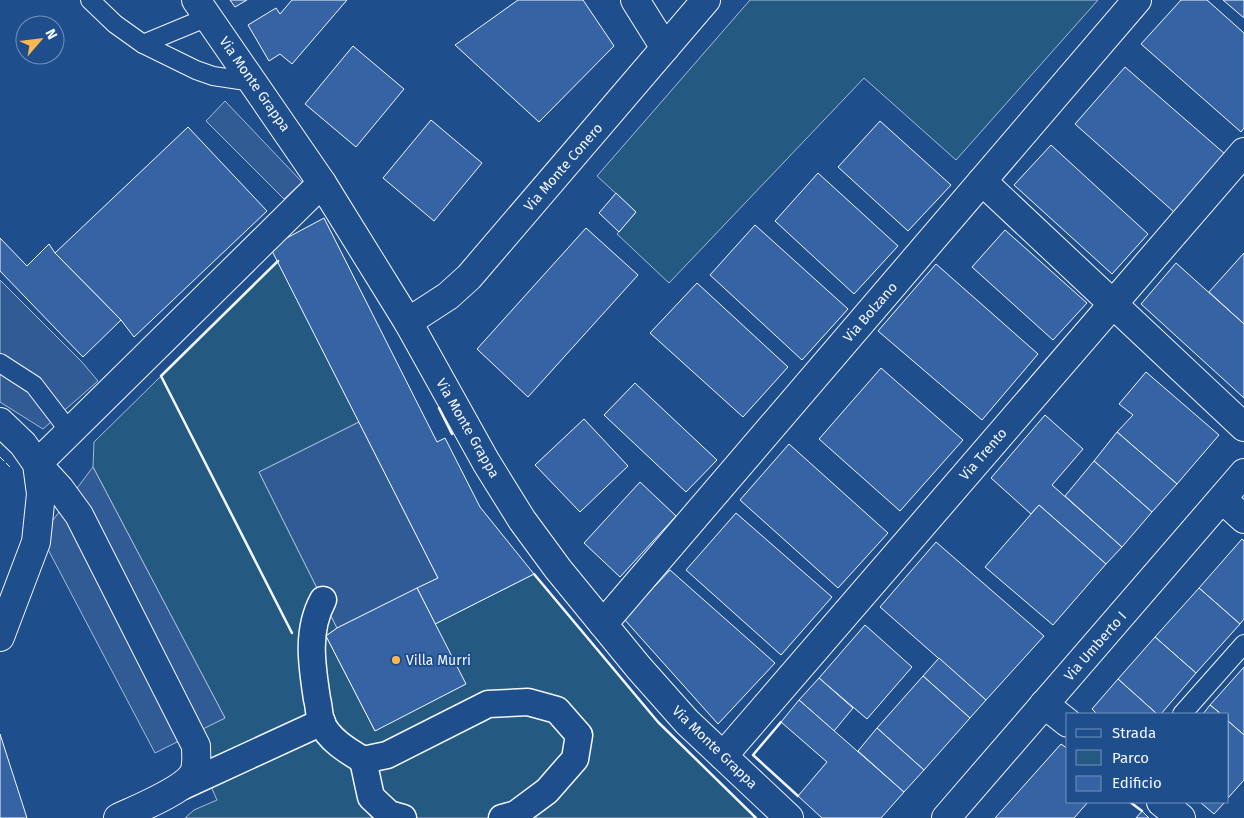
<svg xmlns="http://www.w3.org/2000/svg" width="1244" height="818" font-family="'Fira Sans',sans-serif">
  <style>
    .green { fill: #245a82; stroke: #a8bbd7 }
    .parking { fill: #305b95; stroke: #a8bbd7 }
    .building { fill: #3563a3; stroke: #f2f6ff }
    .lines { fill: none; stroke-linecap: round; stroke-linejoin: round }
    .service-casing { stroke: #f2f6ff; stroke-width: 20 }
    .pedestrian-casing { stroke: #f2f6ff; stroke-width: 29 }
    .minor-casing { stroke: #f2f6ff; stroke-width: 30 }
    .tertiary-casing { stroke: #f2f6ff; stroke-width: 30 }
    .primary-casing { stroke: #f2f6ff; stroke-width: 30 }
    .service { stroke: #1f4e8c; stroke-width: 18 }
    .pedestrian { stroke: #1f4e8c; stroke-width: 26 }
    .minor { stroke: #1f4e8c; stroke-width: 28 }
    .tertiary { stroke: #1f4e8c; stroke-width: 28 }
    .primary { stroke: #1f4e8c; stroke-width: 28 }
    .fence { stroke: #f2f6ff; stroke-width: 1; stroke-dasharray: 6 2.5; stroke-linecap: butt }
    .wall { stroke: #f2f6ff; stroke-width: 2.5 }
    .poi-dot { fill: #ffb74d; stroke: #1f4e8c; stroke-width: 2 }
    .labels { text-anchor: middle; stroke-width: 4; stroke-linejoin: round; paint-order: stroke }
    .street-label { font-size: 14px; fill: #f2f6ff; stroke: #1f4e8c }
    .poi-label { font-size: 14px; fill: #f2f6ff; stroke: #1f4e8c; text-anchor: start }
  </style>
  <rect width="100%" height="100%" fill="#1f4e8c"/>
  <g class="green">
    <polygon points="750,0 1098,0 956,160 864,78 669,283 617,234 636,212 597,176"/>
    <polygon points="278,261 359,422 259,472 337,628 326,636 375,731 435,624 534,574 658,722 756,818 185,818 194,810 217,800 206,775 198,731 225,718 93,467 94,442"/>
  </g>
  <g class="parking">
    <polygon points="225,101 302,182 284,199 206,121"/>
    <polygon points="0,280 82,362 98,381 43,429 0,402"/>
    <polygon points="359,422 438,578 337,628 259,472"/>
    <polygon points="93,467 225,718 155,753 41,536"/>
  </g>
  <g class="building">
    <polygon points="230,0 247,0 235,7"/>
    <polygon points="292,0 347,0 292,64 280,54 269,61 248,25 276,8 280,14"/>
    <polygon points="518,0 583,0 614,46 539,122 455,45"/>
    <polygon points="1181,0 1207,0 1244,33 1244,128 1241,132 1141,44"/>
    <polygon points="1223,0 1244,0 1244,18"/>
    <polygon points="353,46 404,89 356,147 305,104"/>
    <polygon points="1125,67 1225,154 1174,212 1075,124"/>
    <polygon points="431,120 482,163 434,221 383,178"/>
    <polygon points="880,121 951,185 908,231 838,167"/>
    <polygon points="188,127 267,211 134,337 121,320 55,253"/>
    <polygon points="1051,145 1148,234 1112,274 1014,185"/>
    <polygon points="818,173 898,246 854,294 775,221"/>
    <polygon points="616,193 636,212 619,232 599,213"/>
    <polygon points="324,218 437,442 445,438 480,507 534,574 435,624 417,588 438,578 270,247"/>
    <polygon points="755,225 848,309 802,360 710,275"/>
    <polygon points="586,228 638,275 528,397 477,349"/>
    <polygon points="1005,230 1087,303 1053,340 972,267"/>
    <polygon points="0,238 27,266 49,244 55,253 121,320 83,357 0,271"/>
    <polygon points="1244,253 1244,324 1209,292"/>
    <polygon points="1176,263 1244,324 1244,398 1141,304"/>
    <polygon points="936,264 1038,354 982,420 878,331"/>
    <polygon points="697,283 788,367 743,417 650,333"/>
    <polygon points="881,368 963,440 900,511 819,439"/>
    <polygon points="1146,372 1219,435 1177,484 1117,432 1133,415 1119,404"/>
    <polygon points="635,383 717,460 686,492 604,415"/>
    <polygon points="1045,415 1083,449 1052,485 1122,547 1106,564 1039,505 1031,514 991,478"/>
    <polygon points="584,419 628,466 580,512 535,465"/>
    <polygon points="1117,432 1177,484 1152,512 1094,461"/>
    <polygon points="789,444 888,533 838,588 740,500"/>
    <polygon points="1094,461 1152,512 1122,547 1065,496"/>
    <polygon points="640,482 676,516 620,577 584,543"/>
    <polygon points="1039,505 1106,564 1053,625 985,567"/>
    <polygon points="736,513 832,597 781,655 686,570"/>
    <polygon points="1242,539 1244,541 1244,619 1240,624 1199,588"/>
    <polygon points="936,542 1044,636 986,700 880,607"/>
    <polygon points="670,570 775,663 718,724 624,619"/>
    <polygon points="417,588 466,684 375,731 326,636 337,628"/>
    <polygon points="1199,588 1240,624 1196,673 1155,637"/>
    <polygon points="865,625 912,667 867,719 819,678"/>
    <polygon points="1155,637 1196,673 1161,714 1157,714 1118,679"/>
    <polygon points="939,658 986,700 970,718 923,676"/>
    <polygon points="1244,667 1244,735 1228,721 1228,714 1221,714 1210,705"/>
    <polygon points="923,676 970,718 924,770 877,728"/>
    <polygon points="819,678 853,708 834,731 799,700"/>
    <polygon points="1118,679 1157,714 1097,714 1092,709"/>
    <polygon points="799,700 904,792 881,818 822,818 798,796 827,762 781,722"/>
    <polygon points="1210,705 1221,714 1203,714"/>
    <polygon points="1228,721 1244,735 1244,780 1228,798"/>
    <polygon points="877,728 924,770 904,792 858,751"/>
    <polygon points="0,734 27,818 0,818"/>
    <polygon points="1061,744 1068,749 1068,802 1088,802 1074,818 995,818"/>
    <polygon points="1200,802 1225,802 1214,814"/>
    <polygon points="1142,811 1149,818 1136,818"/>
  </g>
  <g class="lines">
    <defs>
      <g id="service">
        <polyline points="90,0 115,24 143,44"/>
        <polyline points="208,17 143,44 196,70 213,76 253,82"/>
        <polyline points="0,363 34,385 70,432"/>
        <polyline points="1182,714 1244,644"/>
      </g>
      <g id="pedestrian">
        <path d="M323 600C306 631 312 666 317 699 319 706 319 715 321 722 329 740 348 751 363 760L387 755 488 704 528 702 557 710 579 735 575 759 547 791 516 814 502 818"/>
        <polyline points="363,760 371,797 389,814 403,818"/>
        <polyline points="183,786 322,722"/>
      </g>
      <g id="minor">
        <polyline points="635,0 665,48"/>
        <polyline points="982,181 1244,427"/>
        <polyline points="408,322 448,296 469,277 706,0"/>
        <polyline points="1222,499 1244,519"/>
        <polyline points="603,624 1137,0"/>
        <polyline points="1044,704 1068,723"/>
        <polyline points="723,756 1244,152"/>
        <polyline points="1161,802 1181,818"/>
        <path d="M118 818C137 809 180 792 192 776 198 768 196 757 196 746L79 515 60 489 37 464 322 183"/>
      </g>
      <g id="tertiary">
        <polyline points="196,0 322,183 408,322 486,462 522,520 558,569 639,668 687,722 789,818"/>
        <polyline points="0,422 23,444 37,464 41,494 36,542 0,637"/>
      </g>
      <polyline id="primary" points="946,818 1244,473"/>
    </defs>
    <use href="#service" class="service-casing"/>
    <use href="#pedestrian" class="pedestrian-casing"/>
    <use href="#minor" class="minor-casing"/>
    <use href="#tertiary" class="tertiary-casing"/>
    <use href="#primary" class="primary-casing"/>
    <use href="#service" class="service"/>
    <use href="#pedestrian" class="pedestrian"/>
    <use href="#minor" class="minor"/>
    <use href="#tertiary" class="tertiary"/>
    <use href="#primary" class="primary"/>
    <polyline class="fence" points="0,457 10,467"/>
    <g class="wall">
      <polyline points="278,261 161,376 292,633"/>
      <polyline points="439,408 452,434"/>
      <polyline points="534,574 658,722 756,818"/>
      <polyline points="781,722 753,755 798,796"/>
      <polyline points="1130,802 1142,811"/>
    </g>
  </g>
  <circle class="poi-dot" cx="396" cy="660" r="5"/>
  <g class="labels">
    <g class="street-label">
      <text transform="translate(255 84) rotate(55)" y="5">Via Monte Grappa</text>
      <text transform="translate(563 167) rotate(-49)" y="5">Via Monte Conero</text>
      <text transform="translate(870 312) rotate(-49)" y="5">Via Bolzano</text>
      <text transform="translate(468 428) rotate(60)" y="5">Via Monte Grappa</text>
      <text transform="translate(983 454) rotate(-49)" y="5">Via Trento</text>
      <text transform="translate(1095 646) rotate(-49)" y="5">Via Umberto I</text>
      <text transform="translate(715 747) rotate(44)" y="5">Via Monte Grappa</text>
    </g>
    <g class="poi-label">
      <text x="406" y="665">Villa Murri</text>
    </g>
  </g>
  <rect x="1066" y="713" width="162" height="90" fill="#1f4e8c" stroke="#7391ba"/>
  <rect x="1076" y="729" width="25" height="8" fill="#1f4e8c" stroke="#7391ba"/>
  <text x="1112" y="738" font-size="15" fill="#f2f6ff">Strada</text>
  <rect x="1076" y="750" width="25" height="15" fill="#245a82" stroke="#7391ba"/>
  <text x="1112" y="763" font-size="15" fill="#f2f6ff">Parco</text>
  <rect x="1076" y="776" width="25" height="15" fill="#3563a3" stroke="#7391ba"/>
  <text x="1112" y="788" font-size="15" fill="#f2f6ff">Edificio</text>
  <g transform="translate(40 40) rotate(62)"><circle r="24" fill="#1f4e8c" stroke="#7391ba"/>
  <path d="M0-4L9 19L0 12L-9 19Z" fill="#ffb74d"/>
  <text y="-8" font-size="14" font-weight="bold" text-anchor="middle" fill="#f2f6ff">N</text>
  </g>
</svg>
